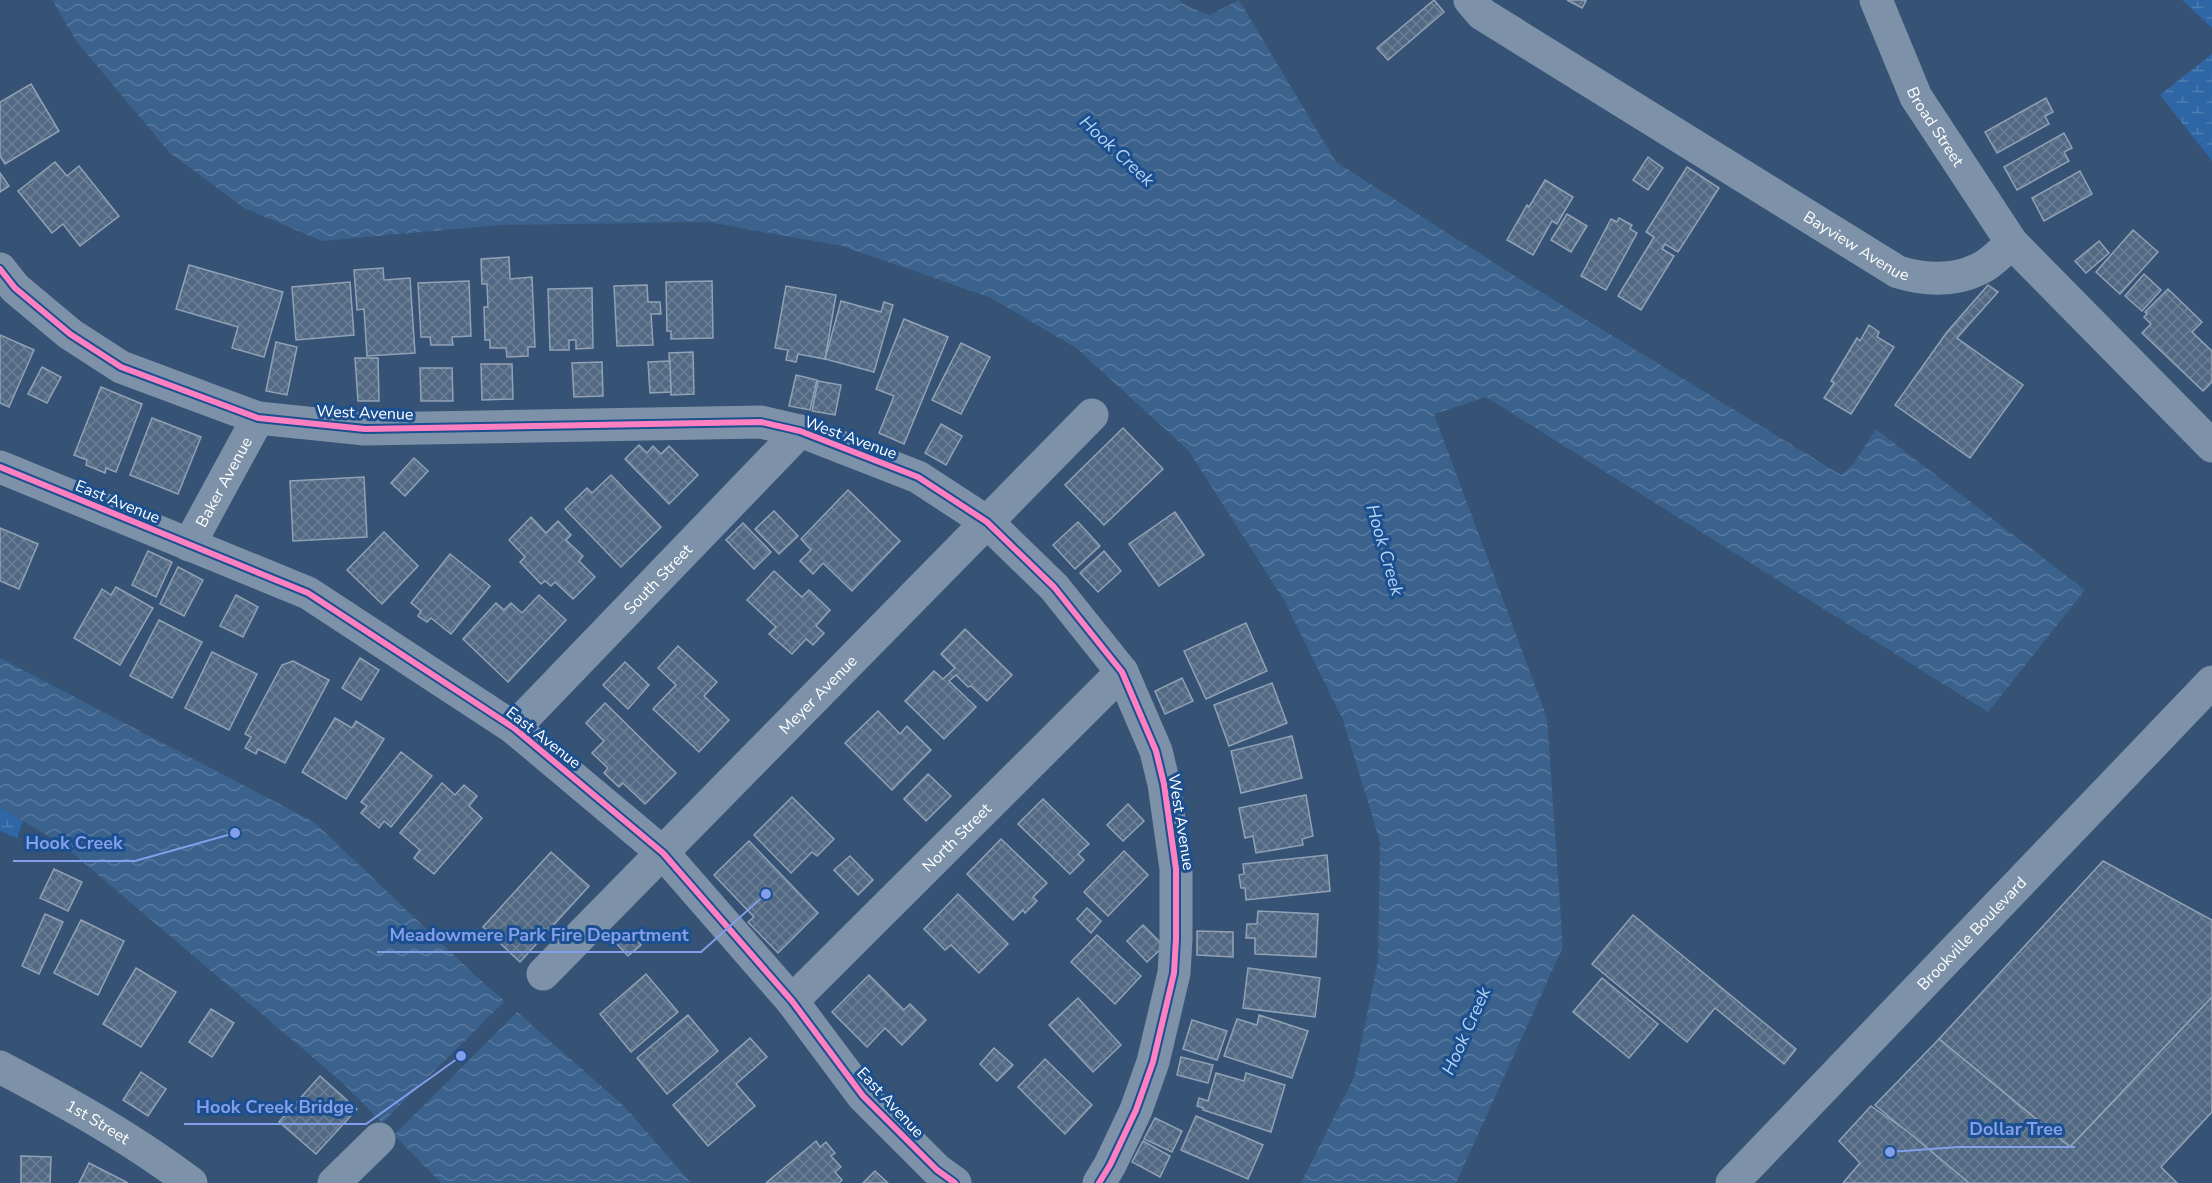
<svg xmlns="http://www.w3.org/2000/svg" width="2212" height="1183" font-family="'Nunito Sans',sans-serif">
  <style>
    .wetland { fill: url(#wetland-marsh) }
    .water { fill: url(#water-waves) }
    .pier { fill: #365274 }
    .building { fill: url(#building-cross-hatch); stroke: #92a2b6; stroke-width: 1.5 }
    .lines { fill: none; stroke-linecap: round; stroke-linejoin: round }
    .minor { stroke: #7d92a8; stroke-width: 33 }
    .cycleway-casing { stroke: #1b4f8f; stroke-width: 10 }
    .cycleway { stroke: #ff80c0; stroke-width: 6 }
    .labels { text-anchor: middle; stroke-width: 6; stroke-linejoin: round; paint-order: stroke }
    .street-label { font-size: 16px; fill: #fff; stroke: #1b4f8f }
    .water-label { font-size: 18px; font-style: italic; fill: #b5d3f5; stroke: #1b4f8f }
    .leader { fill: none; stroke: #839eea; stroke-width: 2 }
    .callout-dot { fill: #839eea; stroke: #1b4f8f; stroke-width: 2 }
    .callout-label { font-size: 18px; text-anchor: middle; font-weight: bold; fill: #839eea; stroke: #1b4f8f; stroke-width: 6; stroke-linejoin: round; paint-order: stroke }
  </style>
  <defs>
    <pattern id="wetland-marsh" width="20" height="14" patternUnits="userSpaceOnUse" patternTransform="scale(1.5)"><rect width="20" height="14" fill="#2f66a5"/><path d="M1 5h8M5 5V1M11 12h8M15 12V8" fill="none" stroke="#4e7db2"/></pattern>
    <pattern id="water-waves" width="16" height="10" patternUnits="userSpaceOnUse" patternTransform="scale(1.5)"><rect width="16" height="10" fill="#3b618d"/><path d="M0 5q4-4 8 0t8 0" fill="none" stroke="#58799e"/></pattern>
    <pattern id="building-cross-hatch" width="8" height="8" patternUnits="userSpaceOnUse" patternTransform="scale(1.5)"><rect width="8" height="8" fill="#526984"/><path d="M0 0l8 8M0 8l8-8" fill="none" stroke="#6c8096"/></pattern>
  </defs>
  <rect width="100%" height="100%" fill="#365274"/>
  <g class="wetland">
    <polygon points="2182,0 2212,0 2212,28"/>
    <polygon points="2212,54 2212,161 2160,95"/>
    <polygon points="0,807 23,821 17,838 0,831"/>
  </g>
  <g class="water">
    <polygon points="52,0 1179,0 1187,6 1210,15 1239,0 1336,162 1526,283 1841,475 1853,464 1876,429 2085,590 1988,712 1486,397 1434,414 1547,718 1563,947 1456,1183 1301,1183 1354,1077 1378,961 1380,842 1343,720 1284,600 1188,450 1076,348 989,297 842,246 708,222 501,225 322,241 244,208 170,153 77,42"/>
    <polygon points="0,658 314,822 476,976 624,1106 691,1183 441,1183 344,1084 63,845 0,807"/>
  </g>
  <polygon class="pier" points="507,999 519,1010 392,1137 380,1125"/>
  <g class="building">
    <polygon points="1434,0 1444,12 1388,60 1377,48"/>
    <polygon points="1567,0 1584,0 1586,1 1582,8"/>
    <polygon points="31,84 59,131 5,164 0,156 0,102"/>
    <polygon points="2046,98 2053,112 2045,116 2049,124 1997,153 1985,132"/>
    <polygon points="2064,133 2072,148 2064,152 2069,161 2017,190 2004,167"/>
    <polygon points="1648,157 1663,168 1648,190 1633,180"/>
    <polygon points="55,162 67,176 79,166 119,216 80,246 63,224 52,233 18,191"/>
    <polygon points="1687,167 1719,188 1678,252 1665,244 1662,249 1674,256 1641,310 1618,296 1654,237 1646,232"/>
    <polygon points="2080,171 2092,194 2044,221 2032,198"/>
    <polygon points="0,173 9,186 0,192"/>
    <polygon points="1545,180 1573,197 1557,224 1552,221 1533,255 1507,240 1527,205 1529,207"/>
    <polygon points="1567,214 1587,226 1571,252 1551,240"/>
    <polygon points="1619,218 1632,225 1630,229 1637,233 1606,290 1581,276 1611,219 1617,222"/>
    <polygon points="2133,230 2158,252 2120,294 2096,272"/>
    <polygon points="2099,241 2109,253 2086,273 2075,261"/>
    <polygon points="509,257 510,279 532,277 535,347 528,347 528,356 507,357 506,348 490,348 490,340 485,340 484,307 488,307 487,284 482,284 481,259"/>
    <polygon points="189,265 283,292 264,357 232,348 238,327 176,309"/>
    <polygon points="383,268 384,280 410,278 415,353 367,356 364,309 357,310 354,270"/>
    <polygon points="2144,274 2161,290 2142,311 2125,296"/>
    <polygon points="469,281 471,336 452,337 453,345 431,345 430,337 421,337 418,283"/>
    <polygon points="712,281 713,338 671,339 671,331 667,331 666,282"/>
    <polygon points="350,282 354,335 296,340 292,287"/>
    <polygon points="647,285 648,302 660,302 661,314 651,314 653,345 617,346 614,286"/>
    <polygon points="1988,285 1998,292 1957,338 2023,385 1970,458 1895,405 1947,332"/>
    <polygon points="786,286 836,295 825,359 798,354 796,362 786,360 788,350 775,348"/>
    <polygon points="592,288 593,348 576,349 576,340 569,340 569,350 550,350 548,289"/>
    <polygon points="2168,289 2202,322 2192,332 2212,351 2212,382 2203,391 2142,333 2151,324 2144,317 2147,314 2145,312"/>
    <polygon points="841,301 881,312 884,302 893,305 874,372 825,359"/>
    <polygon points="904,319 948,337 904,444 879,433 894,396 876,389"/>
    <polygon points="1869,325 1879,332 1877,337 1894,347 1851,414 1824,398 1834,383 1831,381 1857,338 1860,341"/>
    <polygon points="0,335 34,350 9,407 0,403"/>
    <polygon points="276,342 297,347 287,395 266,391"/>
    <polygon points="961,343 990,357 961,414 932,400"/>
    <polygon points="693,352 694,394 671,395 669,353"/>
    <polygon points="355,358 378,358 379,401 358,401"/>
    <polygon points="670,361 671,392 650,393 648,362"/>
    <polygon points="602,362 603,396 574,397 572,363"/>
    <polygon points="481,364 512,364 513,399 482,400"/>
    <polygon points="42,367 61,377 47,403 28,394"/>
    <polygon points="420,368 452,368 453,401 421,401"/>
    <polygon points="796,375 817,380 810,410 789,406"/>
    <polygon points="818,381 841,385 835,415 812,411"/>
    <polygon points="101,387 142,404 116,472 106,468 105,473 86,465 87,460 74,455"/>
    <polygon points="152,418 201,437 178,494 130,475"/>
    <polygon points="941,424 962,436 946,465 925,453"/>
    <polygon points="1123,428 1163,469 1104,525 1065,485"/>
    <polygon points="639,445 647,453 653,446 661,454 669,446 698,475 669,504 625,459"/>
    <polygon points="414,458 428,471 405,496 391,483"/>
    <polygon points="611,475 661,527 621,567 565,509 587,488 592,493"/>
    <polygon points="364,477 367,537 293,541 290,481"/>
    <polygon points="848,490 900,541 852,591 823,563 813,574 800,561 811,550 801,539"/>
    <polygon points="774,511 798,536 779,554 755,529"/>
    <polygon points="1175,512 1204,555 1159,586 1129,544"/>
    <polygon points="531,517 546,533 558,521 571,535 566,540 583,556 579,561 595,577 573,599 555,582 551,586 545,581 541,584 520,562 525,557 509,540"/>
    <polygon points="1078,522 1100,546 1075,569 1053,545"/>
    <polygon points="743,523 771,552 754,569 726,540"/>
    <polygon points="0,528 38,544 19,589 0,581"/>
    <polygon points="384,532 418,566 382,604 347,570"/>
    <polygon points="148,551 172,562 156,597 132,585"/>
    <polygon points="1104,551 1121,571 1098,592 1080,573"/>
    <polygon points="450,554 490,586 451,634 431,618 427,622 418,616 421,611 411,603"/>
    <polygon points="178,567 203,580 184,616 160,604"/>
    <polygon points="774,571 802,597 809,590 830,610 816,626 824,633 813,645 806,639 792,654 769,634 776,627 747,600"/>
    <polygon points="116,587 153,608 120,665 74,638 102,589 111,595"/>
    <polygon points="236,595 258,607 243,637 220,626"/>
    <polygon points="539,595 566,620 508,682 463,639 496,603 504,610 511,603 522,613"/>
    <polygon points="159,620 202,642 172,698 130,676"/>
    <polygon points="1246,623 1267,671 1206,699 1184,651"/>
    <polygon points="965,629 1012,675 987,701 971,686 968,687 956,675 949,681 976,707 944,739 905,701 934,671 943,679 955,668 941,654"/>
    <polygon points="678,646 717,682 704,696 729,720 699,752 653,709 676,685 658,668"/>
    <polygon points="212,652 257,674 229,730 185,708"/>
    <polygon points="360,658 379,670 361,700 342,688"/>
    <polygon points="293,661 329,680 285,763 258,749 256,754 245,748 251,737 245,734 282,665"/>
    <polygon points="625,662 649,685 628,709 603,685"/>
    <polygon points="1182,678 1193,701 1165,714 1155,691"/>
    <polygon points="1272,683 1287,723 1229,746 1214,705"/>
    <polygon points="605,703 676,773 645,804 623,783 619,787 604,773 608,768 592,753 604,741 586,723"/>
    <polygon points="878,711 900,734 907,726 931,750 892,790 845,743"/>
    <polygon points="335,718 352,728 356,721 384,739 346,799 302,772"/>
    <polygon points="1292,736 1302,778 1241,793 1231,751"/>
    <polygon points="401,752 432,776 391,827 384,821 379,828 361,813 367,806 361,802"/>
    <polygon points="928,774 951,796 926,821 904,799"/>
    <polygon points="442,783 455,795 464,785 477,796 469,806 482,818 434,874 414,858 420,850 400,833"/>
    <polygon points="1306,795 1313,836 1302,839 1303,845 1256,853 1253,836 1245,838 1239,808"/>
    <polygon points="792,797 834,839 817,856 812,852 791,873 754,835"/>
    <polygon points="1043,799 1089,844 1078,854 1084,860 1070,874 1018,824"/>
    <polygon points="1128,804 1144,821 1123,841 1107,825"/>
    <polygon points="1001,839 1047,883 1033,897 1037,901 1025,913 1023,910 1013,920 967,874"/>
    <polygon points="749,841 818,913 778,953 748,922 754,917 714,875"/>
    <polygon points="1124,851 1148,875 1108,916 1084,892"/>
    <polygon points="551,852 589,886 520,962 483,927"/>
    <polygon points="1327,855 1330,891 1246,900 1245,888 1241,888 1239,875 1244,874 1243,864"/>
    <polygon points="850,856 873,880 858,895 834,870"/>
    <polygon points="2103,861 2212,920 2212,997 2070,1147 1939,1039"/>
    <polygon points="54,869 82,882 68,911 40,898"/>
    <polygon points="958,894 1008,944 979,973 951,945 945,950 924,929"/>
    <polygon points="1087,908 1101,921 1091,933 1077,919"/>
    <polygon points="1258,911 1318,914 1316,957 1255,954 1255,938 1246,938 1247,924 1257,924"/>
    <polygon points="45,914 63,922 39,974 22,966"/>
    <polygon points="1633,915 1796,1049 1784,1064 1715,1008 1687,1042 1592,964"/>
    <polygon points="81,920 124,941 98,995 54,973"/>
    <polygon points="1143,925 1164,946 1147,962 1127,941"/>
    <polygon points="628,930 641,945 628,956 615,942"/>
    <polygon points="1197,931 1233,932 1233,957 1197,955"/>
    <polygon points="1097,935 1141,976 1115,1004 1071,962"/>
    <polygon points="136,968 176,992 141,1047 103,1024"/>
    <polygon points="1248,968 1320,978 1315,1017 1243,1008"/>
    <polygon points="646,974 678,1012 631,1052 600,1014"/>
    <polygon points="869,975 904,1010 910,1004 926,1020 902,1045 885,1028 867,1047 832,1012"/>
    <polygon points="1602,978 1658,1024 1629,1058 1573,1012"/>
    <polygon points="2212,997 2212,1112 2161,1167 2177,1183 1969,1183 1875,1105 1939,1039 2070,1147"/>
    <polygon points="1078,998 1121,1045 1093,1072 1049,1025"/>
    <polygon points="211,1009 234,1023 212,1057 189,1042"/>
    <polygon points="688,1015 718,1051 667,1094 637,1058"/>
    <polygon points="1259,1015 1308,1031 1292,1078 1224,1056 1237,1019 1257,1025"/>
    <polygon points="1192,1020 1227,1031 1217,1060 1183,1049"/>
    <polygon points="750,1038 767,1057 736,1084 755,1106 708,1146 673,1105"/>
    <polygon points="994,1048 1013,1065 997,1081 980,1064"/>
    <polygon points="1181,1057 1213,1065 1208,1083 1177,1075"/>
    <polygon points="1045,1059 1092,1105 1065,1134 1018,1087"/>
    <polygon points="141,1072 166,1089 148,1116 123,1100"/>
    <polygon points="1216,1073 1244,1081 1246,1073 1285,1085 1271,1132 1203,1110 1203,1108 1197,1106 1199,1098 1208,1101"/>
    <polygon points="320,1076 357,1109 316,1154 279,1122"/>
    <polygon points="1871,1106 1907,1131 1969,1183 1843,1183 1860,1163 1839,1141"/>
    <polygon points="1196,1116 1263,1145 1248,1179 1181,1150"/>
    <polygon points="1155,1118 1182,1131 1172,1152 1144,1139"/>
    <polygon points="816,1141 820,1147 826,1142 835,1153 831,1156 841,1167 835,1172 842,1180 839,1183 766,1183"/>
    <polygon points="1143,1141 1170,1156 1160,1177 1132,1162"/>
    <polygon points="21,1156 51,1157 50,1183 21,1183"/>
    <polygon points="89,1163 128,1183 79,1183"/>
    <polygon points="875,1171 888,1183 863,1183"/>
  </g>
  <g class="lines">
    <g class="minor">
      <path id="s1" d="M1470 0 1482 14 1898 272C1925 280 1953 282 1979 269 1991 264 2002 251 2012 243"/>
      <path id="s2" d="M1876 0 1916 97 2012 243 2212 446"/>
      <polyline points="0,269 15,288 70,334 121,367 258,418 365,429 761,422 800,431 918,477 987,522 1054,587 1122,672 1156,751 1164,784 1176,869 1176,939 1174,973 1153,1062 1136,1110 1110,1165 1099,1183"/>
      <polyline points="0,467 308,593 514,728 663,853 792,1001 863,1096 937,1170 955,1183"/>
      <path id="s3" d="M189 545 258 418"/>
      <path id="s4" d="M514 728 800 431"/>
      <path id="s5" d="M543 974 1092 415"/>
      <path id="s6" d="M792 1001 1122 672"/>
      <path id="s7" d="M0 1067C67 1102 131 1138 191 1183"/>
      <polyline points="334,1183 379,1139"/>
      <path id="s8" d="M1732 1183 2212 682"/>
    </g>
    <defs>
      <g id="cycleway">
        <polyline points="0,269 15,288 70,334 121,367 258,418 365,429 761,422 800,431 918,477 987,522 1054,587 1122,672 1156,751 1164,784 1176,869 1176,939 1174,973 1153,1062 1136,1110 1110,1165 1099,1183"/>
        <polyline points="0,467 308,593 514,728 663,853 792,1001 863,1096 937,1170 955,1183"/>
      </g>
    </defs>
    <use href="#cycleway" class="cycleway-casing"/>
    <use href="#cycleway" class="cycleway"/>
  </g>
  <g class="labels">
    <g class="street-label">
      <text dy="6" stroke="none"><textPath href="#s2" startOffset="140">Broad Street</textPath></text>
      <text dy="6" stroke="none"><textPath href="#s1" startOffset="459">Bayview Avenue</textPath></text>
      <text transform="translate(365 412) rotate(2)" y="6">West Avenue</text>
      <text transform="translate(851 437) rotate(20)" y="6">West Avenue</text>
      <text dy="6" stroke="none"><textPath href="#s3" startOffset="72">Baker Avenue</textPath></text>
      <text transform="translate(118 501) rotate(22)" y="6">East Avenue</text>
      <text dy="6" stroke="none"><textPath href="#s4" startOffset="207">South Street</textPath></text>
      <text dy="6" stroke="none"><textPath href="#s5" startOffset="392">Meyer Avenue</textPath></text>
      <text transform="translate(544 737) rotate(38)" y="6">East Avenue</text>
      <text transform="translate(1182 822) rotate(81)" y="6">West Avenue</text>
      <text dy="6" stroke="none"><textPath href="#s6" startOffset="232">North Street</textPath></text>
      <text dy="6" stroke="none"><textPath href="#s8" startOffset="346">Brookville Boulevard</textPath></text>
      <text transform="translate(891 1102) rotate(47)" y="6">East Avenue</text>
      <text dy="6" stroke="none"><textPath href="#s7" startOffset="112">1st Street</textPath></text>
    </g>
    <g class="water-label">
      <text transform="translate(1117 151) rotate(43)" y="6">Hook Creek</text>
      <text transform="translate(1385 550) rotate(74)" y="6">Hook Creek</text>
      <text transform="translate(1466 1031) rotate(-66)" y="6">Hook Creek</text>
    </g>
  </g>
  <path class="leader" d="M235 833L135 861H13M766 894L701 952H377M461 1056L366 1124H184M1890 1152L1958 1147H2075"/>
  <g class="callout-dot">
    <circle cx="235" cy="833" r="6"/>
    <circle cx="766" cy="894" r="6"/>
    <circle cx="461" cy="1056" r="6"/>
    <circle cx="1890" cy="1152" r="6"/>
  </g>
  <g class="callout-label">
    <text x="74" y="849">Hook Creek</text>
    <text x="539" y="941">Meadowmere Park Fire Department</text>
    <text x="275" y="1113">Hook Creek Bridge</text>
    <text x="2016" y="1135">Dollar Tree</text>
  </g>
</svg>
